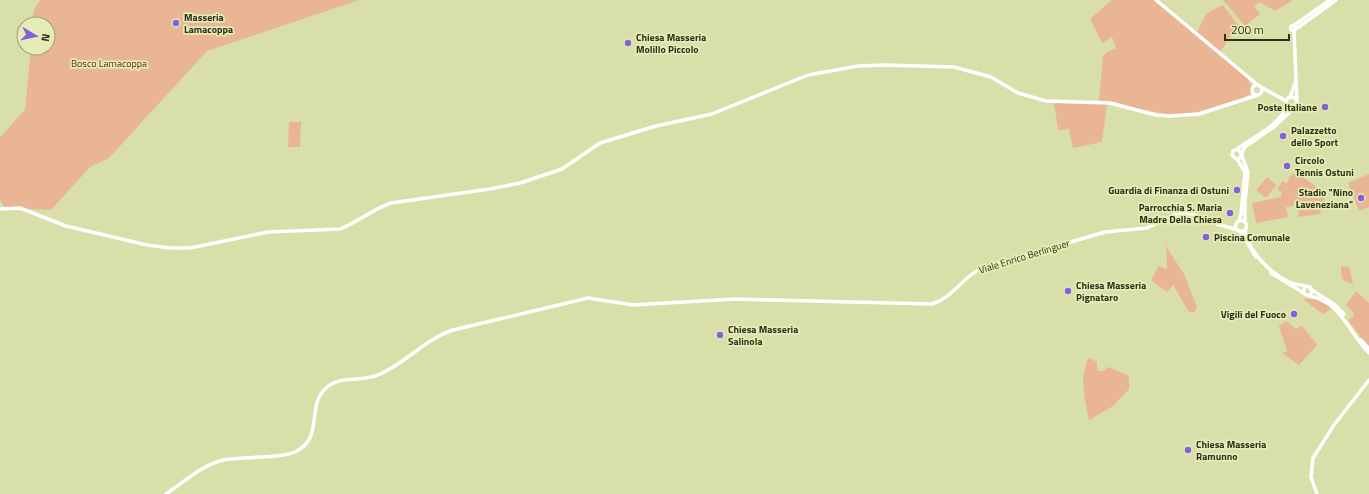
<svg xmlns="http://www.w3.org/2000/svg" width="1369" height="494" font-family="'Titillium Web',sans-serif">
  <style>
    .green { fill: #eab594 }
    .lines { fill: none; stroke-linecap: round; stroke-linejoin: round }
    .secondary { stroke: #fff; stroke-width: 3.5 }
    .poi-dot { fill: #8461db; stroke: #e5ecb5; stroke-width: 1.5 }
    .labels { text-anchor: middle; stroke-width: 3.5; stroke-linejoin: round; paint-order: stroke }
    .poi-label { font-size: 10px; font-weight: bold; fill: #2e301b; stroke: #e5ecb5; text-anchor: start }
    .park-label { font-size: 10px; fill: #602b00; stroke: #e5ecb5 }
    .street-label { font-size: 10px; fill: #2e301b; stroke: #e5ecb5 }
  </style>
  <rect width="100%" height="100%" fill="#d8dfa9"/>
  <g class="green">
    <polygon points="40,0 359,0 207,51 109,158 90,167 51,210 5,208 0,200 0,137 25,110 31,48 48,48 48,24 32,24 34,9"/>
    <polygon points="1112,0 1155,0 1247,78 1251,85 1250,94 1243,98 1197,112 1171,115 1099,101 1103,56 1107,52 1116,48 1112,37 1102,43 1090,19"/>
    <polygon points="1223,0 1293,0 1275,11 1260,2 1254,6 1260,14 1245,26"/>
    <polygon points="1223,5 1241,29 1226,40 1226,44 1220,51 1197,32 1207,13"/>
    <polygon points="1054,103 1107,104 1102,142 1073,148 1069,129 1058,130"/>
    <polygon points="289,122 301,122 300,147 288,147"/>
    <polygon points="1294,173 1298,174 1326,193 1320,214 1298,217 1299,203 1295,201 1293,206 1286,207 1288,217 1256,223 1252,203 1281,197 1281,193 1287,185 1281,192 1277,189 1283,181 1287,184 1290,176"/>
    <polygon points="1369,174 1369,207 1359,211 1348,183"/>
    <polygon points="1267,177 1276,185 1266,198 1256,190"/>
    <polygon points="1166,239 1167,248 1184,274 1197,307 1195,312 1189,312 1173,285 1167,292 1151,280 1159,266 1167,269"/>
    <path d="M1341 266 1349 267 1353 284C1341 281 1341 277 1341 266Z"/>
    <polygon points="1356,291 1369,303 1369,348 1348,320 1353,317 1354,314 1346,305"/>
    <polygon points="1307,298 1316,299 1333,308 1323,314 1304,300"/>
    <polygon points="1285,320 1296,329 1301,326 1304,328 1317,345 1299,365 1282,353 1287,351 1279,326 1285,322"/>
    <path d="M1089 358 1097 362V370C1102 373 1105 370 1109 367L1129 376V389L1113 406 1089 420C1086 406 1083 392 1083 378 1084 371 1087 366 1087 359Z"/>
  </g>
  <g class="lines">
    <g class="secondary">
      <polyline points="1156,0 1259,86"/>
      <circle cx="1293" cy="28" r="2.5"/>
      <polyline points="1293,26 1330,0"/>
      <polyline points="1296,29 1336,0"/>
      <polyline points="1294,31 1297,103 1292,108 1287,106 1286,101 1288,98 1293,97 1297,100"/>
      <circle cx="1257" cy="90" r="5"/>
      <polyline points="1261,87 1286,101"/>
      <polyline points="1290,97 1296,81"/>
      <path d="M1237 149C1254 136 1278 127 1287 106"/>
      <polyline points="1242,154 1237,149 1233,151 1232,155 1236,159 1240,158 1244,148 1249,144 1274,127 1293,109"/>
      <polyline points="1242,156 1248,172 1245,202 1245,222"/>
      <polyline points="1237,159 1245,172 1241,214 1239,221"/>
      <path d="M0 209 20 208 66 226 147 245 170 248H190L268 232 340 229C358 222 373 209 391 203L490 189 520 183 562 169 600 143 656 126 712 114 808 75 858 66 884 65 954 67 991 77 1018 93 1046 101 1110 103 1156 115 1170 116 1199 114 1258 95"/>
      <circle cx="1241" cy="226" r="5.5"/>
      <path d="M1245 230C1248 251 1270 273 1289 282 1296 285 1304 285 1310 287L1312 292 1309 296 1303 293 1305 286"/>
      <polyline points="1240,231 1256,257"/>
      <polyline points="1271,273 1302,292"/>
      <polyline points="1312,290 1335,305 1344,314"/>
      <path d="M1309 296C1341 301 1349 333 1369 353"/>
      <polyline points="1361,340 1369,349"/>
      <path d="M166 494C183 483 202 465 223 460 242 456 283 459 297 451 324 436 306 406 326 388 339 375 362 382 378 375 405 364 425 339 453 330L588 298 633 305 735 299 932 304C953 298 962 277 982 268L1105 232 1147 228 1178 213 1193 214 1217 224 1238 230"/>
      <polyline points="1317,494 1311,477 1313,458 1334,425 1369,380"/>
    </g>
  </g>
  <g class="poi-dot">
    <circle cx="176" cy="23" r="4"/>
    <circle cx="628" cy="43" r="4"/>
    <circle cx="1325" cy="107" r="4"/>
    <circle cx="1283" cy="136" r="4"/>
    <circle cx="1287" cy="166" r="4"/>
    <circle cx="1237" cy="190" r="4"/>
    <circle cx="1361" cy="198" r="4"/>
    <circle cx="1230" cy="213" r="4"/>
    <circle cx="1206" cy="237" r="4"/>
    <circle cx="1068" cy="291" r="4"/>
    <circle cx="1294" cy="314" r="4"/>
    <circle cx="720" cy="335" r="4"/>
    <circle cx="1188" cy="450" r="4"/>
  </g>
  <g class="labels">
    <g class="poi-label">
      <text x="184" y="21">Masseria<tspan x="184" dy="12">Lamacoppa</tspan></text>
      <text x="636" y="41">Chiesa Masseria<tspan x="636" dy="12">Molillo Piccolo</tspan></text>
      <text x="1317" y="111" text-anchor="end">Poste Italiane</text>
      <text x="1291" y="134">Palazzetto<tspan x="1291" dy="12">dello Sport</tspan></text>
      <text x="1295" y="164">Circolo<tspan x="1295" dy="12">Tennis Ostuni</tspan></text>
      <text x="1229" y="194" text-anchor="end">Guardia di Finanza di Ostuni</text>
      <text x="1353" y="196" text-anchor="end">Stadio "Nino<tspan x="1353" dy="12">Laveneziana"</tspan></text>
      <text x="1222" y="211" text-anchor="end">Parrocchia S. Maria<tspan x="1222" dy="12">Madre Della Chiesa</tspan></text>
      <text x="1214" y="241">Piscina Comunale</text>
      <text x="1076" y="289">Chiesa Masseria<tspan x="1076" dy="12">Pignataro</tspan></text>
      <text x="1286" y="318" text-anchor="end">Vigili del Fuoco</text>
      <text x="728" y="333">Chiesa Masseria<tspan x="728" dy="12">Salinola</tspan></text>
      <text x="1196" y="448">Chiesa Masseria<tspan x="1196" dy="12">Ramunno</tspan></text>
    </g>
    <g class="park-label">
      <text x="109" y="67">Bosco Lamacoppa</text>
    </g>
    <g class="street-label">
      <text transform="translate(1024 256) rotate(-17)" y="4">Viale Enrico Berlinguer</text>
    </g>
  </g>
  <g transform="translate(36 36) rotate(99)"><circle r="19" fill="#e5ecb5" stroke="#9ca177"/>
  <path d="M0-3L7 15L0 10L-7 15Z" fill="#8461db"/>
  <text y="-6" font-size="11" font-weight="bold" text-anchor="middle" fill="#2e301b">N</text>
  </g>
  <path d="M1225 34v6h64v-6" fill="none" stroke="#2e301b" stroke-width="2"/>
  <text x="1231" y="34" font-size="12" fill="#2e301b" stroke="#e5ecb5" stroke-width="3" paint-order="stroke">200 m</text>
</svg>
